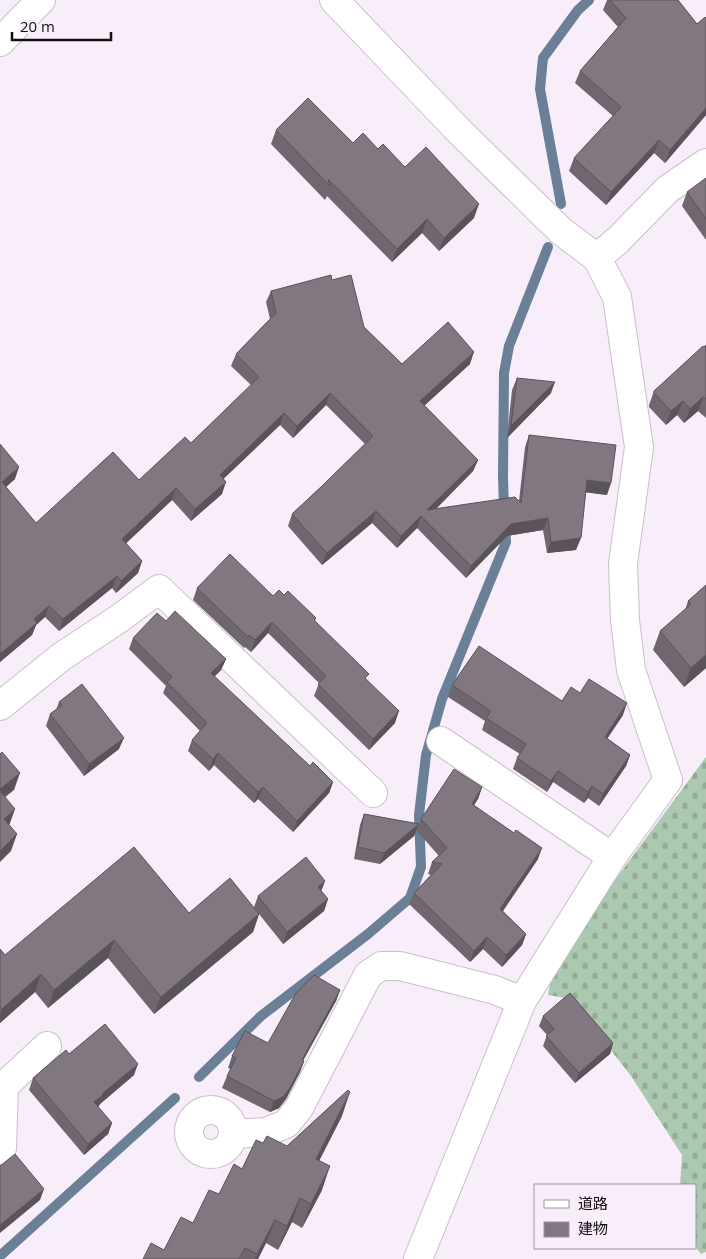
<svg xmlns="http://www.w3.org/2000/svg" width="706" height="1259" font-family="'Open Sans','Noto Sans JP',sans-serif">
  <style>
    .cemetery { fill: url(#cemetery-stones) }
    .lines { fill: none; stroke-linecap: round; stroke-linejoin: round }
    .stream { stroke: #6b7f96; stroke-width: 10 }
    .minor-casing { stroke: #c9bfcb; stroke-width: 30 }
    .minor { stroke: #fff; stroke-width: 28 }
    .wall { fill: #6f666f }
    .shaded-wall { fill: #5a535a }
    .building { fill: #817781; stroke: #5a535a }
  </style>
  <defs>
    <pattern id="cemetery-stones" width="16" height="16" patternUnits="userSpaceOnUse" patternTransform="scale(1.25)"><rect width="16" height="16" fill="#abc9b0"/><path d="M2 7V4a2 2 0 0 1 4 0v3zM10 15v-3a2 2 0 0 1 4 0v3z" fill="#92ab96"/></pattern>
  </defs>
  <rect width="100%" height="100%" fill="#f8eefa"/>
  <polygon class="cemetery" points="706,757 706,1252 701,1254 695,1246 695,1185 680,1185 682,1155 631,1076 571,999 548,995 553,964"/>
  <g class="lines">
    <g class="stream">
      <polyline points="561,204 540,89 543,58 578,10 589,0"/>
      <polyline points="504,511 503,476 504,373 509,346 548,247"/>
      <polyline points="199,1077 261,1016 368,934 410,898 421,867 419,815 426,755 442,699 506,542 505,525"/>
      <polyline points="0,1256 175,1098"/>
    </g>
    <defs>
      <g id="minor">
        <polyline points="334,0 459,131 561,231 597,258 617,297 639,447 623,564 625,620 631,670 668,780 612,857 522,1001 418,1259"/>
        <polyline points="0,42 41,0"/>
        <polyline points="597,258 618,240 668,189 706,163"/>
        <polyline points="0,706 61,657 120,618 159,589 373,793"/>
        <polyline points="441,741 612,857"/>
        <circle cx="211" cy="1132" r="22"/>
        <polyline points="234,1134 266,1132 286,1124 299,1108 368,975 381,966 400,966 495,990 522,1001"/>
        <polyline points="0,1150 2,1148 4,1086 47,1046"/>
      </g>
    </defs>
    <use href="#minor" class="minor-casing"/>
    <use href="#minor" class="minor"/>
  </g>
  <g class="wall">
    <polygon points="607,0 678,0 697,24 706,18 706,115 665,163 654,153 606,205 569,171 574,158 613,116 575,83 580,71 618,27 603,10"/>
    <polygon points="276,130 353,143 378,149 405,167 474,218 439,251 422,233 392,262 327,196 325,200 271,144"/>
    <polygon points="706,178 706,240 682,206 687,192"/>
    <polygon points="332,280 364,327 402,364 470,364 424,406 478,460 473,471 436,509 519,501 525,447 529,435 607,495 586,492 576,550 547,553 543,530 507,536 466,578 417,528 397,548 372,523 322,565 288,526 292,514 323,485 365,444 326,405 293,438 280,425 223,479 222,494 191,521 172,500 126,543 142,561 138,573 116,593 112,588 59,631 45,617 36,625 32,635 0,662 0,444 15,479 6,487 36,523 139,480 191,443 251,385 231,366 236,354 270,319 266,302 271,291"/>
    <polygon points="706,345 706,418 698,411 684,423 677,415 666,425 649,407 649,405 654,391"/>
    <polygon points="517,378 551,393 507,438 512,390"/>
    <polygon points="706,585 706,668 684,687 653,650 660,631 685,610 688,601"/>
    <polygon points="197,588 273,596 284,595 316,618 315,621 366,680 395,723 369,750 314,696 319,683 268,633 251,652 245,647 244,648 193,600"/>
    <polygon points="166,621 226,659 221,670 214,677 310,766 333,782 329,793 293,832 258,799 254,803 214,765 209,771 188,751 192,740 200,731 163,693 166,686 129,649 133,638"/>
    <polygon points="452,685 562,701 580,693 623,715 607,739 630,755 626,766 599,806 588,798 584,803 553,782 547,792 513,769 517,758 520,754 482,730 485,721 448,697"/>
    <polygon points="59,702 119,749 84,776 46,726 50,714 56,710"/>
    <polygon points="482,787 478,799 474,805 538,859 503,911 526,934 522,945 502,967 483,949 470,962 409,904 414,893 431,875 428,874 432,862 439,856 417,831 421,819"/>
    <polygon points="364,814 419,824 414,836 380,864 354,859 360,825"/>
    <polygon points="321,891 328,899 324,911 283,944 259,914 253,932 154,1014 108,958 48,1008 35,992 0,1023 0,949 5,955 189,913 254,907 258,896"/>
    <polygon points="340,990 336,1001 303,1061 304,1061 300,1072 286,1099 279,1108 270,1112 222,1088 227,1076 231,1069 228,1068 232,1056 268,1043"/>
    <polygon points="543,1016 613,1043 610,1054 575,1083 543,1046 547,1035 539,1026"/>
    <polygon points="69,1054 134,1075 100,1104 98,1107 112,1123 108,1134 84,1155 29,1090 33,1078"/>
    <polygon points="342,1116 319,1160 322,1190 302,1228 292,1222 278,1250 266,1243 258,1259 143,1259 164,1250 193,1223 242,1169 263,1143 287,1146"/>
  </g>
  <g class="shaded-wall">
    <polygon points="706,108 706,115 665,163 670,150"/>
    <polygon points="659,140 654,153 606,205 611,192"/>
    <polygon points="479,204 474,218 439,251 444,238"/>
    <polygon points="427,219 422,233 392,262 397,249"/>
    <polygon points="474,352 470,364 416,413 420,401"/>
    <polygon points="555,382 551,393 507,438 511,426"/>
    <polygon points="330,393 326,405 293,438 297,426"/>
    <polygon points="703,397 698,411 684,423 690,409"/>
    <polygon points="683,401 677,415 666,425 671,411"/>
    <polygon points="284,413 280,425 215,487 220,475"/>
    <polygon points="478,460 473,471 425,520 427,510"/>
    <polygon points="19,467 15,479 0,492 2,482"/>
    <polygon points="587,480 611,483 607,495 583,492"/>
    <polygon points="226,482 222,494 191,521 195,509"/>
    <polygon points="176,488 172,500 118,551 122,539"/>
    <polygon points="376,511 372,523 322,565 327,553"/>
    <polygon points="421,516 417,528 397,548 401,536"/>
    <polygon points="548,518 543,530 507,536 466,578 471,566 511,524"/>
    <polygon points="581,538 576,550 547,553 551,542"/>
    <polygon points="142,561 138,573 116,593 121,581"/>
    <polygon points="117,576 112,588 59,631 63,619"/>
    <polygon points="49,606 45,617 36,625 32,635 0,662 0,654 34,619"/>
    <polygon points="272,622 268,633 251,652 255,640"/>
    <polygon points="706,655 706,668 684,687 691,668"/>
    <polygon points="226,659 221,670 206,685 211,673"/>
    <polygon points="627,703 623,715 600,749 605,737"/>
    <polygon points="399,711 395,723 369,750 373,739"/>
    <polygon points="124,738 119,749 84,776 89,764"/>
    <polygon points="218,753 214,765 209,771 213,759"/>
    <polygon points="630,755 626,766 599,806 603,794"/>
    <polygon points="558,771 553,782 547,792 551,781"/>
    <polygon points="20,773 14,790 0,801 0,789"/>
    <polygon points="333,782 329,793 293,832 297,821"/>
    <polygon points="592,786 588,798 584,803 588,792"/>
    <polygon points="263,787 258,799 254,803 258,792"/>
    <polygon points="482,787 478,799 467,815 472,804"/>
    <polygon points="15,809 9,826 4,819"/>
    <polygon points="419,824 414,836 380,864 384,853"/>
    <polygon points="17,834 11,851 0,862 0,851"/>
    <polygon points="542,848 538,859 496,921 500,909"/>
    <polygon points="325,881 321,892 318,887"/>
    <polygon points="328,899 324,911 283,944 287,932"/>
    <polygon points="259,914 253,932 154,1014 161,997"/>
    <polygon points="526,934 522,945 502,967 506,955"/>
    <polygon points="487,937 483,949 470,962 474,951"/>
    <polygon points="114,940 108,958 48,1008 54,990"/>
    <polygon points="41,974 35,992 0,1023 0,1014 2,1009"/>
    <polygon points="340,990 336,1001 297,1071 302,1060"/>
    <polygon points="613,1043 610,1054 575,1083 579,1073"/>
    <polygon points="304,1061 300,1072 286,1099 279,1108 270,1112 274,1101"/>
    <polygon points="138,1064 134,1075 100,1104 99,1106 90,1114 94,1102 102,1094"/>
    <polygon points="350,1092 342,1116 308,1183 316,1159"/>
    <polygon points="112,1123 108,1134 84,1155 88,1144"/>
    <polygon points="330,1166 322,1190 302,1228 311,1204"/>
    <polygon points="44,1189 40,1200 0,1233 0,1225"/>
    <polygon points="300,1198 292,1222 278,1250 287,1226"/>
    <polygon points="275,1220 266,1243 258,1259 255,1259"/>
  </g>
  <g class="building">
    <polygon points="610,0 678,0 697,24 705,17 706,18 706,108 670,150 659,140 611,192 574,158 621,107 580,71 626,18"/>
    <polygon points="308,98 353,143 363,133 378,149 383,144 405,167 426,147 479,204 444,238 427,219 397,249 328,179 330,186 276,130"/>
    <polygon points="706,178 706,219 687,192"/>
    <polygon points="331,275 332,280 351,275 364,327 402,364 448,322 474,352 420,401 478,460 427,510 515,497 521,503 529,435 616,445 611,483 587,480 581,538 551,542 548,518 511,524 471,566 421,516 401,536 376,511 327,553 292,514 323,485 373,436 330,393 297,426 284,413 220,475 226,482 195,509 176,488 122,539 142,561 121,581 117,576 63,619 49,606 34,619 37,623 0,654 0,444 19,467 2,482 36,523 113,452 139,480 185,437 191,443 259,377 236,354 276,313 271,291"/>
    <polygon points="706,345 706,399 703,397 690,409 683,401 671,411 654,393 654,391 703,346 704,347"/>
    <polygon points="517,378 555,382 511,426"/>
    <polygon points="230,554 273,596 279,590 284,595 288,591 316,618 314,620 369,674 365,678 399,711 373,739 318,684 326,676 272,622 255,640 249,635 248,637 197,588"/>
    <polygon points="706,585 706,655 691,668 660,631 691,604 688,601"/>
    <polygon points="175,611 226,659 211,673 310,766 313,762 333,782 297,821 263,787 258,792 218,753 213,759 192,740 207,723 167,682 172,677 133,638 157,613 166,621"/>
    <polygon points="479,646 562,701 571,687 580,693 589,679 627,703 605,737 630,755 603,794 592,786 588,792 558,771 551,781 517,758 526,744 486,718 491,711 452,685"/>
    <polygon points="82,684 124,738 89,764 50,714 62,705 59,702"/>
    <polygon points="2,752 20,773 0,789 0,754"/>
    <polygon points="454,769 482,787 472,804 514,833 516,830 542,848 500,909 526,934 506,955 487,937 474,951 414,893 442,864 432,862 447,848 421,819"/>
    <polygon points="0,791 15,809 4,819 17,834 0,851"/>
    <polygon points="364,814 419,824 384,853 358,847"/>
    <polygon points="134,847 189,913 230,878 259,914 161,997 114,940 54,990 41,974 2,1009 0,1007 0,949 5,955"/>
    <polygon points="306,857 325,881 318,887 328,899 287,932 258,896"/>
    <polygon points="314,975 340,990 302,1060 304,1061 290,1088 283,1097 274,1101 227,1076 236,1058 232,1056 245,1031 268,1043 296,993"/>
    <polygon points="570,993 613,1043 579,1073 546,1036 554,1029 543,1016"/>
    <polygon points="105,1024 138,1064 102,1094 103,1095 94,1102 112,1123 88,1144 33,1078 66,1050 69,1054"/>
    <polygon points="348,1090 350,1092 316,1159 330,1166 311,1204 300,1198 287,1226 275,1220 257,1254 245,1248 239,1259 143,1259 151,1243 164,1250 181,1217 193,1223 209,1190 219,1194 234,1164 242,1169 256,1140 263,1143 267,1136 287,1146"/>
    <polygon points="15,1154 44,1189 0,1225 0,1166"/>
  </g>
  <rect x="534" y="1184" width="162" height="65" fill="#f8eefa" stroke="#9c949d"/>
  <rect x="544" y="1200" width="25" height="8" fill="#ffffff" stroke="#9c949d"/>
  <text x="578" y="1209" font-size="15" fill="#120e12">道路</text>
  <rect x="544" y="1222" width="25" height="15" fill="#817781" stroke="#9c949d"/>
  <text x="578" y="1234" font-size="15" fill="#120e12">建物</text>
  <path d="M12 32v8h99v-8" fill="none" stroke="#120e12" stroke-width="2.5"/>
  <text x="20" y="32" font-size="15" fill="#120e12" stroke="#f8eefa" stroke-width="4" paint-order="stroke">20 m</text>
</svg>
